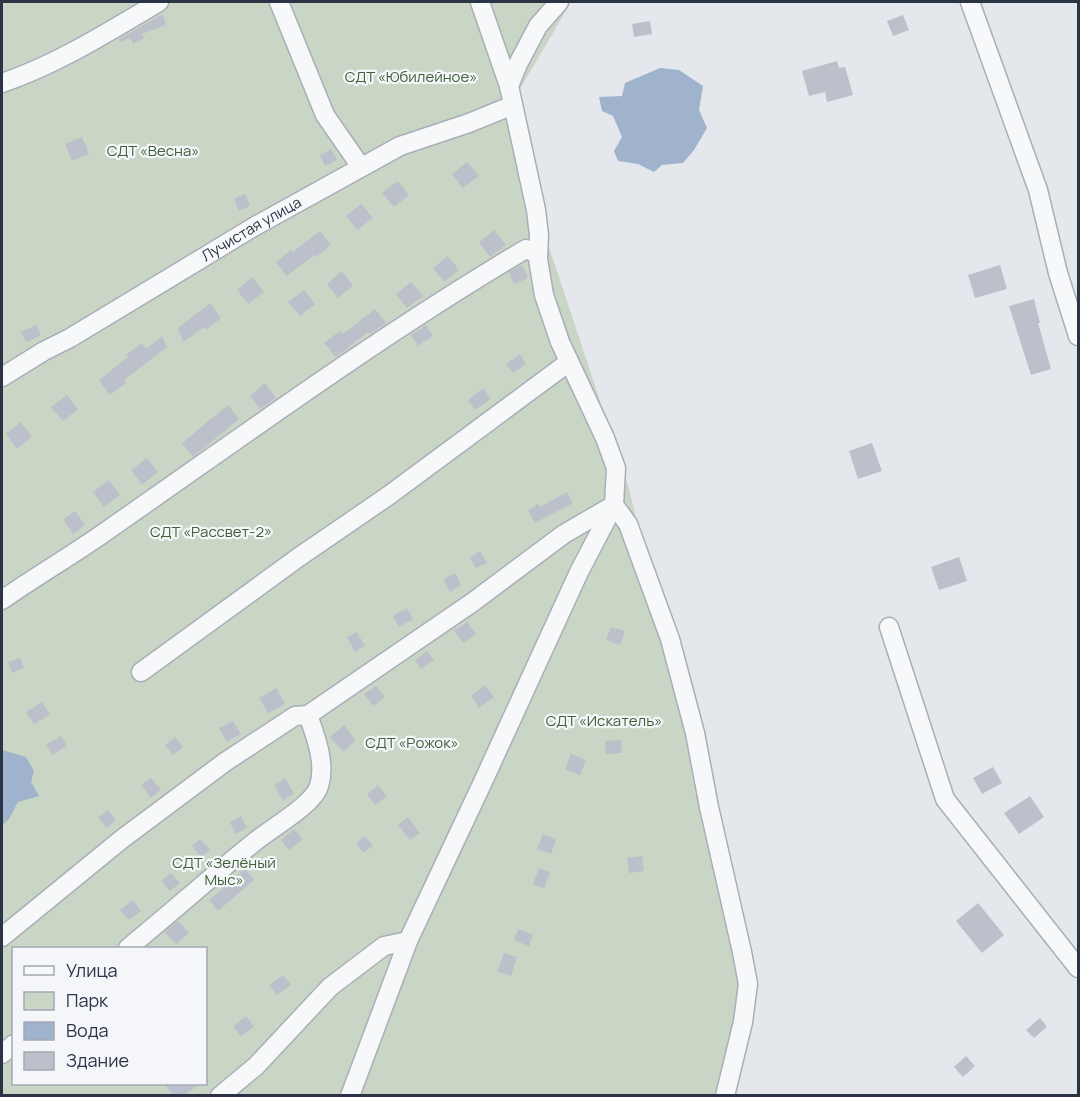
<svg xmlns="http://www.w3.org/2000/svg" width="1080" height="1097" font-family="Manrope,sans-serif">
  <style>
    .green { fill: #c9d6c5; fill-rule: evenodd }
    .water { fill: #9fb4cc }
    .building { fill: #bbc0ca }
    .lines { fill: none; stroke-linecap: round; stroke-linejoin: round }
    .minor-casing { stroke: #a9aeb7; stroke-width: 21 }
    .minor { stroke: #f7f8fa; stroke-width: 18 }
    .labels { text-anchor: middle; stroke-width: 4.5; stroke-linejoin: round; paint-order: stroke }
    .park-label { font-size: 15px; fill: #3f6138; stroke: #f4f6f9 }
    .street-label { font-size: 15px; fill: #2b3445; stroke: #f4f6f9 }
  </style>
  <rect width="100%" height="100%" fill="#e4e7ec"/>
  <path class="green" d="M2 2H571L513 101 547 241 628 485 743 969 728 1095 2 1096ZM14 948H206V1084H14Z"/>
  <g class="water">
    <polygon points="660,68 679,70 703,86 699,110 707,128 694,150 683,163 662,165 654,172 638,164 618,161 614,151 622,137 613,116 602,111 599,97 622,96 625,83"/>
    <polygon points="2,750 26,757 34,771 31,782 39,796 18,802 9,819 2,825"/>
  </g>
  <g class="building">
    <polygon points="163,14 166,25 142,34 144,38 133,44 130,38 120,42 119,39"/>
    <polygon points="903,15 909,30 893,36 887,21"/>
    <polygon points="650,21 652,34 634,37 632,24"/>
    <polygon points="837,61 839,68 845,67 853,95 827,102 825,92 809,96 802,71"/>
    <polygon points="82,137 89,154 72,161 65,144"/>
    <polygon points="331,149 337,160 325,166 320,155"/>
    <polygon points="467,162 479,176 463,188 452,174"/>
    <polygon points="398,181 409,195 394,207 382,193"/>
    <polygon points="245,194 250,206 239,211 234,199"/>
    <polygon points="361,204 373,218 357,230 346,216"/>
    <polygon points="494,230 506,245 490,257 479,242"/>
    <polygon points="320,231 331,245 316,257 314,255 287,276 276,262 291,250 293,252"/>
    <polygon points="448,256 459,270 444,282 433,268"/>
    <polygon points="522,265 528,278 514,284 509,272"/>
    <polygon points="1000,265 1007,289 975,298 968,275"/>
    <polygon points="342,271 353,286 338,298 327,284"/>
    <polygon points="252,277 264,292 248,304 237,290"/>
    <polygon points="411,282 423,296 407,308 396,294"/>
    <polygon points="304,290 315,304 300,316 288,302"/>
    <polygon points="1034,299 1040,323 1038,323 1051,369 1031,375 1009,306"/>
    <polygon points="210,303 221,318 206,330 204,327 183,342 178,328"/>
    <polygon points="375,309 386,323 370,334 368,332 336,357 324,343 340,331 343,334"/>
    <polygon points="36,325 41,335 26,343 21,332"/>
    <polygon points="426,325 433,336 418,346 411,335"/>
    <polygon points="162,336 167,347 124,380 126,383 110,395 99,380 128,357 126,355 142,343 146,349"/>
    <polygon points="520,354 526,364 513,373 506,364"/>
    <polygon points="265,383 276,398 260,409 250,396"/>
    <polygon points="483,388 491,399 475,410 468,400"/>
    <polygon points="67,395 78,409 63,421 51,407"/>
    <polygon points="228,405 239,419 193,457 182,443"/>
    <polygon points="21,422 32,437 17,449 6,434"/>
    <polygon points="872,443 882,471 858,479 849,451"/>
    <polygon points="147,458 158,472 142,485 131,470"/>
    <polygon points="109,480 120,495 104,507 93,492"/>
    <polygon points="567,492 573,503 535,523 528,510 538,504 540,507"/>
    <polygon points="75,511 85,525 73,534 63,519"/>
    <polygon points="480,551 487,563 476,568 470,557"/>
    <polygon points="959,557 967,581 939,590 931,567"/>
    <polygon points="455,573 461,585 450,592 443,580"/>
    <polygon points="407,608 413,619 399,627 393,616"/>
    <polygon points="467,622 476,634 463,643 454,631"/>
    <polygon points="611,627 625,631 620,645 606,640"/>
    <polygon points="357,632 365,646 355,652 347,637"/>
    <polygon points="427,651 434,660 421,669 415,660"/>
    <polygon points="20,658 24,668 12,673 8,662"/>
    <polygon points="485,685 494,697 479,708 471,696"/>
    <polygon points="376,686 385,697 373,706 364,694"/>
    <polygon points="276,688 285,704 268,713 259,698"/>
    <polygon points="42,702 50,715 34,724 26,712"/>
    <polygon points="233,721 241,734 227,742 219,728"/>
    <polygon points="344,725 356,740 343,752 330,737"/>
    <polygon points="61,736 67,746 52,755 46,744"/>
    <polygon points="175,737 183,747 173,755 165,745"/>
    <polygon points="621,740 622,753 606,754 605,741"/>
    <polygon points="571,754 586,760 580,775 565,770"/>
    <polygon points="993,767 1002,783 982,794 973,778"/>
    <polygon points="151,778 161,790 151,798 141,785"/>
    <polygon points="285,778 294,794 283,800 274,785"/>
    <polygon points="378,785 387,796 375,805 367,794"/>
    <polygon points="1030,796 1044,817 1019,834 1004,813"/>
    <polygon points="108,810 116,820 107,828 98,817"/>
    <polygon points="241,816 247,828 236,834 230,823"/>
    <polygon points="408,817 420,833 410,840 398,825"/>
    <polygon points="294,829 303,839 289,850 281,840"/>
    <polygon points="543,834 556,839 551,854 537,849"/>
    <polygon points="365,836 373,846 363,853 356,843"/>
    <polygon points="200,839 210,850 201,857 192,846"/>
    <polygon points="642,856 644,871 629,873 627,858"/>
    <polygon points="539,868 550,872 544,889 533,884"/>
    <polygon points="245,869 254,880 218,911 209,900"/>
    <polygon points="171,873 180,883 170,891 161,881"/>
    <polygon points="133,900 141,911 129,920 120,910"/>
    <polygon points="978,903 1004,935 982,953 956,921"/>
    <polygon points="178,921 189,933 176,944 165,932"/>
    <polygon points="518,929 533,935 529,946 514,940"/>
    <polygon points="504,953 517,957 511,976 497,971"/>
    <polygon points="283,975 291,985 277,995 269,985"/>
    <polygon points="246,1016 254,1027 241,1036 233,1026"/>
    <polygon points="1040,1018 1047,1027 1034,1038 1026,1030"/>
    <polygon points="966,1056 975,1066 963,1077 954,1067"/>
    <polygon points="164,1083 201,1083 185,1095 173,1095"/>
  </g>
  <g class="lines">
    <defs>
      <g id="minor">
        <polyline points="279,2 325,115 361,167"/>
        <polyline points="480,2 509,86"/>
        <polyline points="970,2 1038,190 1058,273 1078,336"/>
        <path d="M2 83C58 64 108 32 159 2"/>
        <path id="s1" d="M2 377 44 351 70 338 257 225 400 146 469 123 513 105"/>
        <polyline points="614,505 628,524 670,639 695,733 709,807 742,952 748,984 743,1022 725,1096"/>
        <path d="M2 600C39 574 78 552 115 525 250 431 384 333 526 249L538 254"/>
        <polyline points="889,627 945,799 1078,968"/>
        <polyline points="141,672 299,557 388,496 569,362"/>
        <polyline points="2,937 122,839 225,762 295,716 308,715 473,602 564,534 614,505"/>
        <path d="M128 948C171 913 213 875 257 840 273 827 313 805 319 786 326 764 316 737 308 715"/>
        <polyline points="2,1054 14,1044"/>
        <polyline points="220,1096 256,1066 330,987 384,946 408,941 481,786 579,572 614,505 616,468 605,438 560,342 544,295 538,259 539,235 536,210 509,86 518,64 538,26 559,2"/>
        <polyline points="350,1096 408,941"/>
      </g>
    </defs>
    <use href="#minor" class="minor-casing"/>
    <use href="#minor" class="minor"/>
  </g>
  <g class="labels">
    <g class="park-label">
      <text x="411" y="82">СДТ «Юбилейное»</text>
      <text x="153" y="156">СДТ «Весна»</text>
      <text x="211" y="537">СДТ «Рассвет-2»</text>
      <text x="604" y="726">СДТ «Искатель»</text>
      <text x="412" y="748">СДТ «Рожок»</text>
      <text x="224" y="868">СДТ «Зелёный<tspan x="224" dy="17">Мыс»</tspan></text>
    </g>
    <g class="street-label">
      <text dy="5" stroke="none"><textPath href="#s1" startOffset="290">Лучистая улица</textPath></text>
    </g>
  </g>
  <rect width="1080" height="1097" fill="none" stroke="#2b3445" stroke-width="6"/>
  <rect x="12" y="947" width="195" height="138" fill="#f4f6f9" stroke="#a4a8b1" stroke-width="1.5"/>
  <rect x="24" y="966" width="30" height="9" fill="#f7f8fa" stroke="#a4a8b1" stroke-width="1.5"/>
  <text x="66" y="977" font-size="18" fill="#2b3445">Улица</text>
  <rect x="24" y="992" width="30" height="18" fill="#c9d6c5" stroke="#a4a8b1" stroke-width="1.5"/>
  <text x="66" y="1007" font-size="18" fill="#2b3445">Парк</text>
  <rect x="24" y="1022" width="30" height="18" fill="#9fb4cc" stroke="#a4a8b1" stroke-width="1.5"/>
  <text x="66" y="1037" font-size="18" fill="#2b3445">Вода</text>
  <rect x="24" y="1052" width="30" height="18" fill="#bbc0ca" stroke="#a4a8b1" stroke-width="1.5"/>
  <text x="66" y="1067" font-size="18" fill="#2b3445">Здание</text>
</svg>
